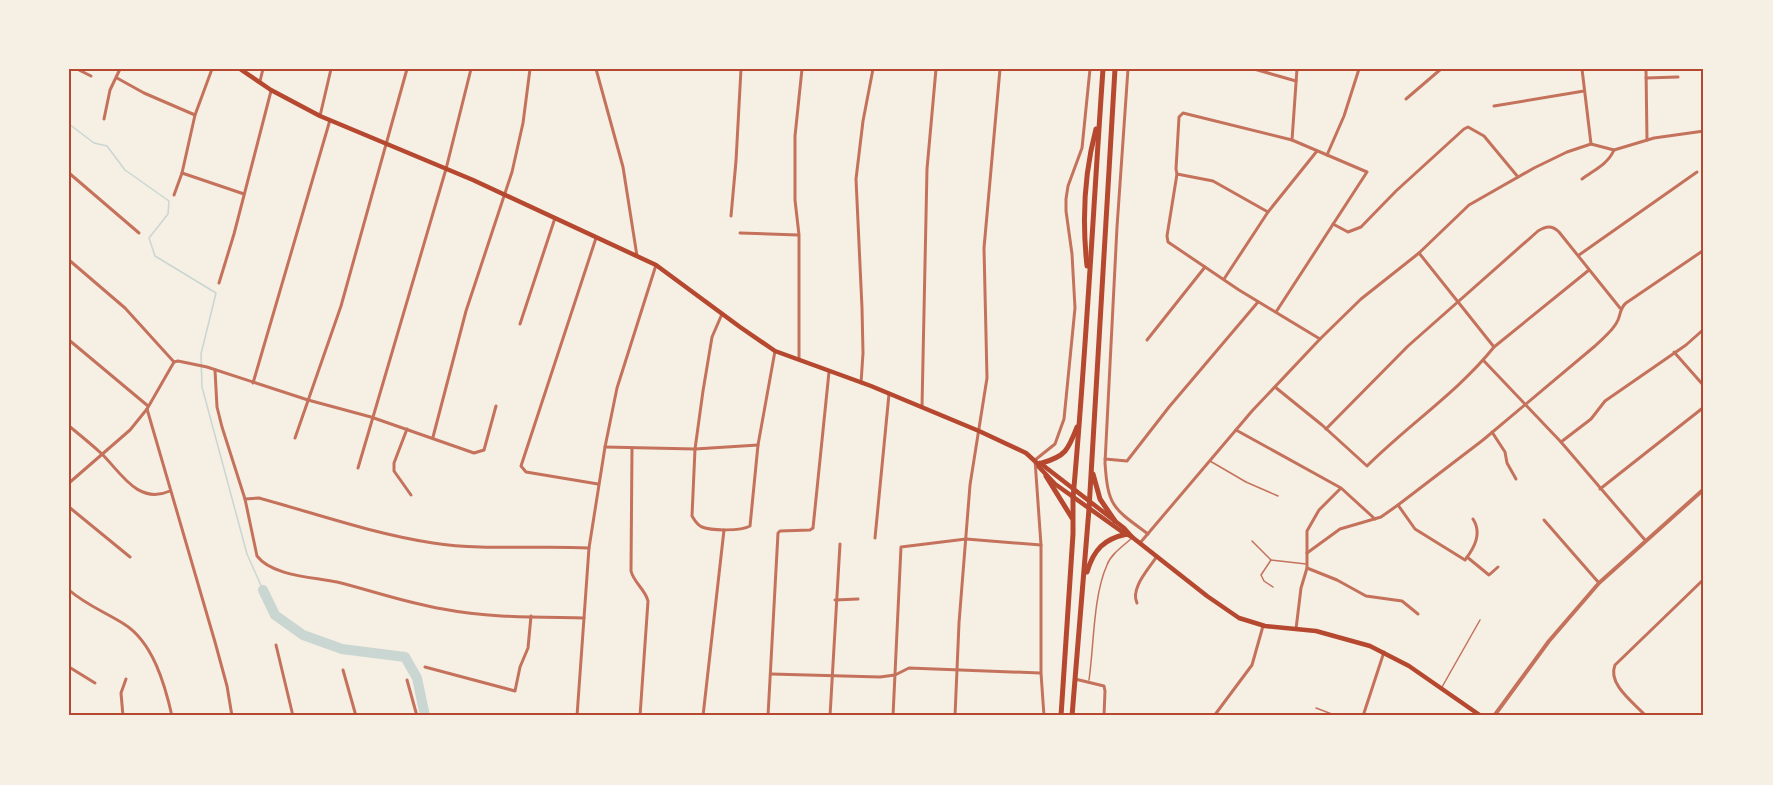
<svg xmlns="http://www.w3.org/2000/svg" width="1773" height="785" font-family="'Golos Text',sans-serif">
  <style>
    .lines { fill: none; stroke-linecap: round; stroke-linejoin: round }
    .stream { stroke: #c9d6d2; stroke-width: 1.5 }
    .river { stroke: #c9d6d2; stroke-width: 10 }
    .service { stroke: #c5725c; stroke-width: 1.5 }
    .minor { stroke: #c5725c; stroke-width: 3 }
    .tertiary { stroke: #c5725c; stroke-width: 4 }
    .secondary { stroke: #b5482f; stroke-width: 4.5 }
    .trunk { stroke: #b5482f; stroke-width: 5 }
    .neatline { fill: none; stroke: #b5482f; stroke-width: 2 }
  </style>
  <rect width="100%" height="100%" fill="#f6efe4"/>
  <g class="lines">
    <polyline class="stream" points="69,124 94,143 107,146 125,170 169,201 168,214 149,238 155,256 216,293 201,354 202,387 247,554 263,590"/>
    <polyline class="river" points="263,590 275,615 303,635 342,649 405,657 417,678 425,716"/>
    <g class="service">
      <polyline points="1210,461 1246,482 1278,496"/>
      <polyline points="1252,541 1271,560 1306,564"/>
      <polyline points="1271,560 1261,575 1264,581 1273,587"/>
      <path d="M1089 680C1094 646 1093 596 1107 565 1111 554 1123 546 1132 538"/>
      <polyline points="1442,687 1480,620"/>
      <polyline points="1316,708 1337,716"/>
    </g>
    <g class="minor">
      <polyline points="77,69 91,76"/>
      <polyline points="596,69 623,167 637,256"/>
      <path d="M1128 69 1117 227 1105 463C1108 507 1113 508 1148 534"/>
      <polyline points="1254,69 1296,81"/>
      <polyline points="1582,69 1591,144"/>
      <polyline points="1646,69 1647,140"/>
      <polyline points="117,78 144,93 195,115"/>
      <polyline points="1646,78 1678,77"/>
      <polyline points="260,81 263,69"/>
      <polyline points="1406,99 1441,69"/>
      <polyline points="1494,106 1584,91"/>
      <polyline points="320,116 331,69"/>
      <polyline points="104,119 110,90 120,69"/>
      <polyline points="1292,140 1297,69"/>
      <polyline points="1327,155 1344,116 1359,69"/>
      <polyline points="69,173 139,233"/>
      <polyline points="182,173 244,194"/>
      <polyline points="1177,174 1213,181 1268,212"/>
      <path d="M1582 179C1594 170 1608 164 1614 150"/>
      <polyline points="174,195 182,173 195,115 212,69"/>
      <polyline points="731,216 736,161 741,69"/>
      <polyline points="1333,224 1348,232 1361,227 1396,191 1464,129 1468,127 1484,136 1518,177"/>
      <polyline points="740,233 798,235"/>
      <polyline points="596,238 521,466 526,472 598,484"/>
      <polyline points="1419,253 1494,347"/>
      <polyline points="1579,255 1697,172"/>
      <polyline points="69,260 125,308 174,362 178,361 207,367 308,400 371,417 474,453 484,450 496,406"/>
      <polyline points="1224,279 1268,212 1317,151"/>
      <polyline points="219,283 234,234 271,91"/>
      <polyline points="1276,312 1367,172 1292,140 1183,113 1179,117 1176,169 1177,174 1167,236 1168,242 1239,290 1320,339"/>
      <path d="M722 314 712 337 703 391 695 449 692 516C695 521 697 525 702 527 712 531 741 531 750 526L758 445 775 351"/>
      <polyline points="520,324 555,218"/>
      <polyline points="69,340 148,406"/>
      <polyline points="1147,340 1205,267"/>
      <polyline points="1674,352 1704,386"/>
      <polyline points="799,360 799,235 795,200 795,136 802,69"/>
      <polyline points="1484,361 1561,442 1645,540"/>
      <polyline points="215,370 217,407 222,427 245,499"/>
      <polyline points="253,383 330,120"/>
      <polyline points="861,383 863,353 862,308 856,179 863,121 873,69"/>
      <path d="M1275 387 1322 425 1367 466C1408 425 1458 392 1494 347L1589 270"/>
      <polyline points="922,407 927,169 936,69"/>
      <polyline points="147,409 215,642 227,686 232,716"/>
      <path d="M69 426C80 435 91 444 102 454 121 473 138 505 170 491"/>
      <polyline points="407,429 394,463 394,471 411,495"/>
      <path d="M1326 429 1408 346 1538 231C1546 226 1552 225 1559 232L1620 308"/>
      <polyline points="1236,430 1341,488 1375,519"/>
      <polyline points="1492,432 1505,452 1507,463 1516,479"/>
      <polyline points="433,437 466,311 512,172 523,123 530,69"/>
      <polyline points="295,438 341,306 407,69"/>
      <polyline points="1561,442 1591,419 1605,401 1686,345 1704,329"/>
      <polyline points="605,447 695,449 758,445"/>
      <path d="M632 448 631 571C634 583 645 589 648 601L640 716"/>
      <polyline points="1105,459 1127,461 1169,407 1258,302"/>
      <polyline points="358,468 446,169 471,69"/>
      <polyline points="69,483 130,430 147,409 174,362"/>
      <polyline points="1600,489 1704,407"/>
      <path d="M1398 505 1415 529 1465 560C1475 547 1482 533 1473 519"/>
      <polyline points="69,507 130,557"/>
      <polyline points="1544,520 1599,583"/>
      <polyline points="875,538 889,394"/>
      <polyline points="1140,543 1252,411 1320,339 1361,299 1419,253 1469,205 1534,168 1567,152 1591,144 1614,150 1654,138 1704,131"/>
      <path d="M1307 553 1340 529 1381 517 1398 505 1483 440 1595 346C1603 338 1614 330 1618 320 1621 313 1620 308 1626 303L1704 250"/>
      <polyline points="1467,557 1489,575 1498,567"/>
      <polyline points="1307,568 1337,580 1366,596 1402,601 1418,614"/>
      <path d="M69 590C86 605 105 612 124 624 153 642 165 685 172 716"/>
      <polyline points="835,600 858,599"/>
      <path d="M1137 603C1130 588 1149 569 1157 556"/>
      <path d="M584 618C537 617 489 618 443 609 407 603 373 591 337 582 313 577 272 576 257 556L245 499 259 498C317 514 374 534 433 543 485 551 537 545 589 548"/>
      <polyline points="1296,629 1301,588 1307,568 1307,531 1319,510 1340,489"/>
      <polyline points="276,645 293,716"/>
      <polyline points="69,667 95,683"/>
      <polyline points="425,667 515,691 520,667 528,648 531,616"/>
      <polyline points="343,670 356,716"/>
      <polyline points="771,674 880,677 895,675 909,668 1040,673"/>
      <polyline points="1075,679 1104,686 1105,691 1104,716"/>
      <polyline points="407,680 417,716"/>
      <polyline points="123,716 121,693 126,679"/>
      <polyline points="577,716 589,548 605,447 617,388 656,265"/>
      <polyline points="703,716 724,530"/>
      <polyline points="768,716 778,533 780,531 810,530 813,528 829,372"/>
      <polyline points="830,716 840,544"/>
      <polyline points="893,716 901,547 966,539 1041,545"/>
      <polyline points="955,716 959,623 970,485 987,378 984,248 1000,69"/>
      <polyline points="1044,716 1041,673 1041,545 1035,460 1055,444 1064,419 1075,308 1072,254 1066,211 1066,199 1068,186 1082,148 1090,69"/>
      <polyline points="1214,716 1252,665 1263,626"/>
      <polyline points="1363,716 1384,652"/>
      <path d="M1646 716C1634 703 1607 684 1615 665L1704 579"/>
    </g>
    <polyline class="tertiary" points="1494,716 1549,641 1599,583 1704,489"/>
    <g class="secondary">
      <polyline points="240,69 271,90 320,116 473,180 656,265 740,327 775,351 871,386 979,431 1026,453 1038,464 1039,467 1055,484 1121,531 1132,537"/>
      <polyline points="1040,463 1124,528 1132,537 1207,596 1239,618 1265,626 1316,631 1370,646 1409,666 1481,716"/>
    </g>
    <g class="trunk">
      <path d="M1087 266C1082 220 1084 174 1096 129"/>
      <path d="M1042 463C1066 456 1068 450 1077 427"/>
      <polyline points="1093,474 1100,499 1115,521"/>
      <polyline points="1046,476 1072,518"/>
      <path d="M1087 572C1094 549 1104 539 1127 534"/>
      <path d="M1061 716 1073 534V498C1086 355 1093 212 1103 69"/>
      <polyline points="1072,716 1089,509 1115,69"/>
    </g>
  </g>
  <rect width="1773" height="785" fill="none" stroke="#f6efe4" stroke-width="141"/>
  <rect x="70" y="70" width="1632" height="644" class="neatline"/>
</svg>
